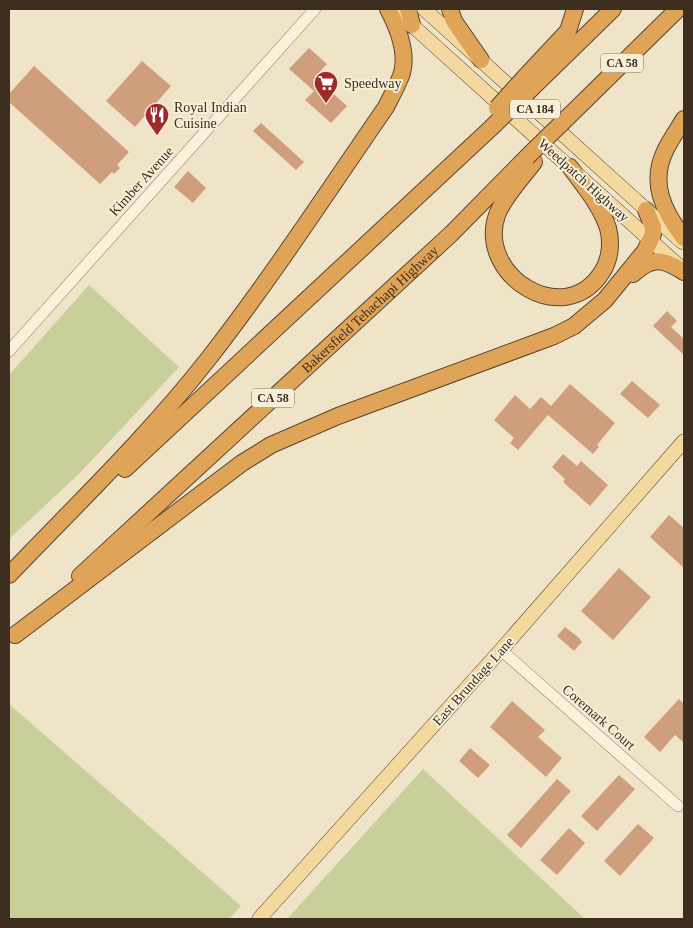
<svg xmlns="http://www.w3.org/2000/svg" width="693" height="928" font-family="Georgia,serif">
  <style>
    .green { fill: #c9cf9b }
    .building { fill: #cf9f7d }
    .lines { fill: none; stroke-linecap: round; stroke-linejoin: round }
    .minor-casing { stroke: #8d765c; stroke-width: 12 }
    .major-casing { stroke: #5b4430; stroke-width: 15 }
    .highway-casing { stroke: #5b4430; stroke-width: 18 }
    .minor { stroke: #faf1dc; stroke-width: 11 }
    .major { stroke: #f3d9a0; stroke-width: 14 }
    .highway { stroke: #e0a458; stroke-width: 16 }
    .highway-bridge-casing { stroke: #5b4430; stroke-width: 18; stroke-linecap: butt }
    .highway-bridge { stroke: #e0a458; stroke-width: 16 }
    .labels { text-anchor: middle; stroke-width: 4; stroke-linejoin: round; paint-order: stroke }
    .shield { fill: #f7eed8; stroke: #756857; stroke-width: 1 }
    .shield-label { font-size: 12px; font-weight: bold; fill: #3d2e20 }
    .poi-label { font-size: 14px; fill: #3d2e20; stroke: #f7eed8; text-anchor: start }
    .street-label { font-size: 14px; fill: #3d2e20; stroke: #f7eed8 }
  </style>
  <rect width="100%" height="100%" fill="#f0e4c8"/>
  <g class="green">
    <polygon points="89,285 179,367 79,474 9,539 9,375"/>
    <polygon points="9,704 241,906 229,919 9,919"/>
    <polygon points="423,769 585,919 287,919"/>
  </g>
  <g class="building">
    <polygon points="309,48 327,64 315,77 347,106 331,123 305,100 314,91 289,69"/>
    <polygon points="142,61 171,86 135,127 106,101"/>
    <polygon points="34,66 129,152 117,165 120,168 114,174 112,172 100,184 9,102 9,94"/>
    <polygon points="261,123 304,162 296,170 253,131"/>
    <polygon points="188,171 206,188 193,203 174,187"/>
    <polygon points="667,311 677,321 671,327 684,339 684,355 653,326"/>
    <polygon points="632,381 660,405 648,418 620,394"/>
    <polygon points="570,384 615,423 597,445 599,447 593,454 548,415 518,450 510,443 514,438 494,420 515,395 530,409 541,397 551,406"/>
    <polygon points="563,454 577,466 581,461 608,485 590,506 563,482 565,479 552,467"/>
    <polygon points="669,515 684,528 684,568 650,537"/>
    <polygon points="619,568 651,597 613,640 581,611"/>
    <polygon points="565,627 578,637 582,642 574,651 557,636"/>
    <polygon points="679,699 684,704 684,743 675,735 660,752 644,737"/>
    <polygon points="512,701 545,730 538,737 562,758 546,777 490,727"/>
    <polygon points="470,748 490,765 478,778 459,761"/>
    <polygon points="619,775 635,789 597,831 581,816"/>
    <polygon points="557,779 571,791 521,848 507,835"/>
    <polygon points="638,824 654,838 620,876 604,861"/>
    <polygon points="569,828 585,843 557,875 540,860"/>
  </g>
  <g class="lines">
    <defs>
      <g id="minor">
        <polyline points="9,351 315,9"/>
        <polyline points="501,650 678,806"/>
      </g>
      <g id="major">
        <polyline points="394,9 679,266"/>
        <polyline points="424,9 682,242"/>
        <polyline points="259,919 501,650 684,441"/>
      </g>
      <g id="highway">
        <polyline points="408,9 412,25"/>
        <polyline points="450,9 454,21 481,60"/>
        <polyline points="524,78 568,31 575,9"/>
        <polyline points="534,86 613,9"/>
        <polyline points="567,118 678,9"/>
        <path d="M684 119C678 129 671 139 666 149 649 182 663 211 684 238"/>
        <path d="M534 162C522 178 503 198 497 215 476 276 565 331 602 272 610 260 612 243 608 228 601 206 584 186 570 167"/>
        <path d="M633 274C653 256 663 259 684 272"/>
        <polyline points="125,469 491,128"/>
        <path d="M9 575C77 504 149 435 209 358 272 277 328 191 386 107 391 97 397 86 401 76 409 54 398 28 388 9"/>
        <path id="s1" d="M80 576 451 234 527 157"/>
        <polyline points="15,635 242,463 271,445 338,416 554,336 574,326 605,300 645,251 653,234 653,227 646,210"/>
      </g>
    </defs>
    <use href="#minor" class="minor-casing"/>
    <use href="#major" class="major-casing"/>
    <use href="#highway" class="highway-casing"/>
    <use href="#minor" class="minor"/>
    <use href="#major" class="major"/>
    <use href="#highway" class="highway"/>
    <defs>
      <g id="highway-bridge">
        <polyline points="497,108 524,78"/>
        <polyline points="491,128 534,86"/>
        <polyline points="527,157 567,118"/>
      </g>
    </defs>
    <use href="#highway-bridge" class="highway-bridge-casing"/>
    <use href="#highway-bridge" class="highway-bridge"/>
  </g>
  <defs>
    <symbol id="supermarket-pin" viewBox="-11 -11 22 30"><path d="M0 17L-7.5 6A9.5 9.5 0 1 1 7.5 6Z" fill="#9e2a2b" stroke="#f7eed8"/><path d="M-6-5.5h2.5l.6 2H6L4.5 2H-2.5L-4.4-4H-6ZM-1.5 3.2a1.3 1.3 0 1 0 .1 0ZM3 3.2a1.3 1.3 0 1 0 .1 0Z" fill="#fff"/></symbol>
    <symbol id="restaurant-pin" viewBox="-11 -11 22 30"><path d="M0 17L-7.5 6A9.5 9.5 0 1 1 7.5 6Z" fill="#9e2a2b" stroke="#f7eed8"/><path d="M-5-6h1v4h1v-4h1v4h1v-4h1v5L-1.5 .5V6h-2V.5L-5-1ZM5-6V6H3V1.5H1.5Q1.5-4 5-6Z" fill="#fff"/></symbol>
  </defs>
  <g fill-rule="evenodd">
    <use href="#supermarket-pin" x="312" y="69" width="28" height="38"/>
    <use href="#restaurant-pin" x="143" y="101" width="28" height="38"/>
  </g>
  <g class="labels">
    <g class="shield">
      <rect x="601" y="53.5" width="42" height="19" rx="4"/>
      <rect x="510" y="99.5" width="50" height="19" rx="4"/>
      <rect x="252" y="388.5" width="42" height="19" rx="4"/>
    </g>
    <g class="shield-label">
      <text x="622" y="67">CA 58</text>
      <text x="535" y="113">CA 184</text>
      <text x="273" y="402">CA 58</text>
    </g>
    <g class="poi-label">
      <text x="344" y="88">Speedway</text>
      <text x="174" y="112">Royal Indian<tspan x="174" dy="16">Cuisine</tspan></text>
    </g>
    <g class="street-label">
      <text transform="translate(584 180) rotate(42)" y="5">Weedpatch Highway</text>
      <text transform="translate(141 181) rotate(-48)" y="5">Kimber Avenue</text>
      <text dy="5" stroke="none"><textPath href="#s1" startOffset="394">Bakersfield Tehachapi Highway</textPath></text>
      <text transform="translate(473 681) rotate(-48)" y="5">East Brundage Lane</text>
      <text transform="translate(599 717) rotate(41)" y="5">Coremark Court</text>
    </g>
  </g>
  <rect width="693" height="928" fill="none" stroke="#3d2e20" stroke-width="20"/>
</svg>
